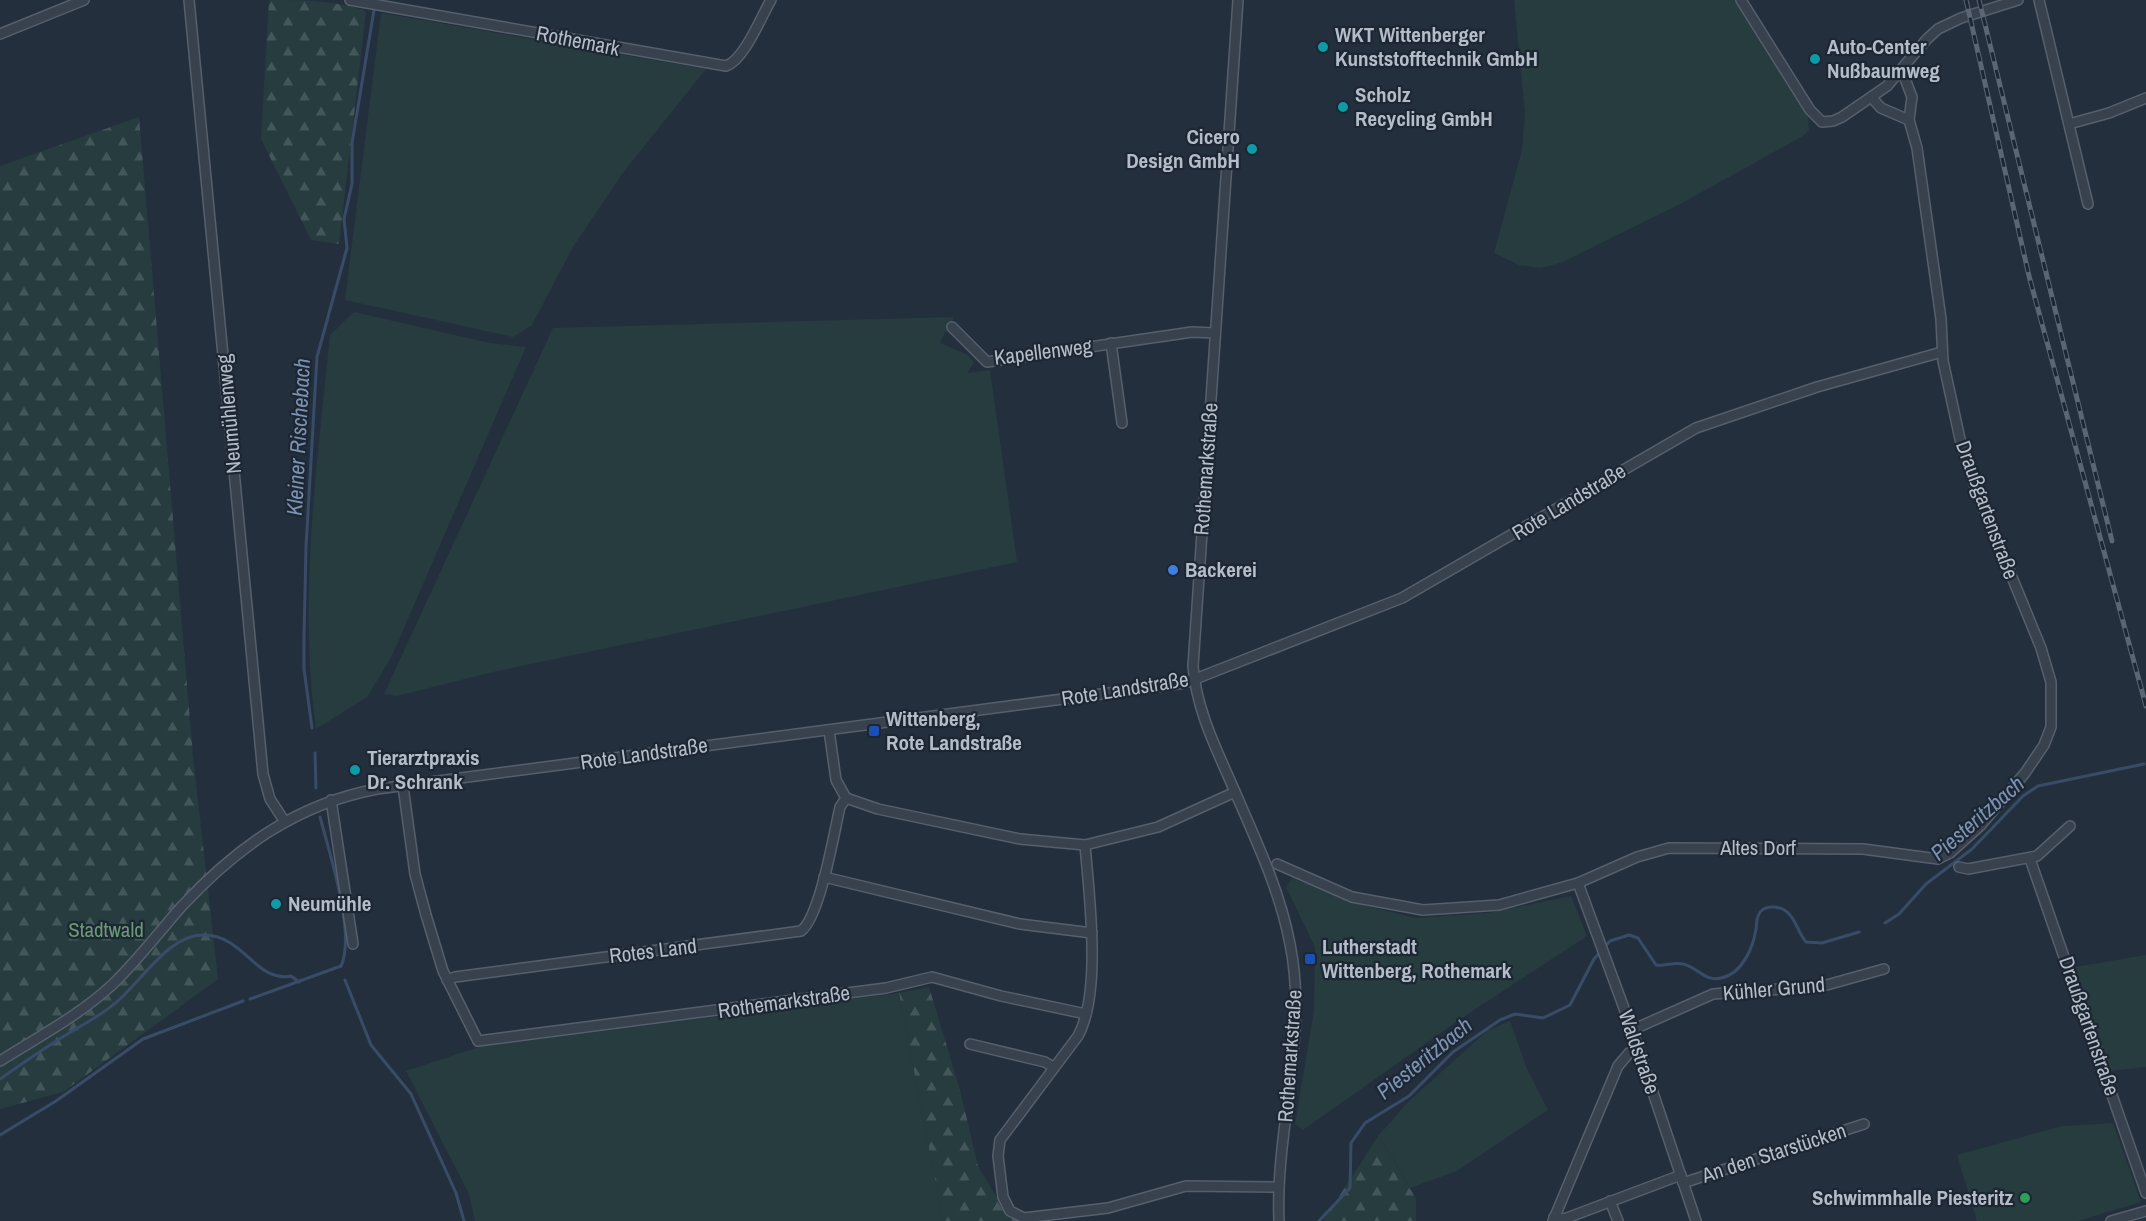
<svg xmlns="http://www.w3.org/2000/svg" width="2146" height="1221" font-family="'Archivo Narrow',sans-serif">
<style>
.green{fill:#263c3f}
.forest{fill:url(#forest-firs)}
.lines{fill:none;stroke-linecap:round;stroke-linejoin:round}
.stream{stroke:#394c67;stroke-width:3}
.minor-casing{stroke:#565f6c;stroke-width:12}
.minor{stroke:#38414e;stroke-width:9}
.rail-casing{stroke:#5a6575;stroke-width:5}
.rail{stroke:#1d2633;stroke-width:3;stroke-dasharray:9;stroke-linecap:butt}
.culture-dot{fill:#0f9aa8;stroke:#1d2633;stroke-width:2}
.shop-dot{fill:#3f7fe0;stroke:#1d2633;stroke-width:2}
.transit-dot{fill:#1a4fb4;stroke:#1d2633;stroke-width:2}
.leisure-dot{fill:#2e9e5b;stroke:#1d2633;stroke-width:2}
.labels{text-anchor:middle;stroke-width:4.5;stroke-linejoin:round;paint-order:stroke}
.poi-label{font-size:21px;font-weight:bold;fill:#b4bcc9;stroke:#1d2633;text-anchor:start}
.street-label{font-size:21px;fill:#b4bcc9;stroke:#1d2633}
.park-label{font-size:21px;fill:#6b9a76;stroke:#1d2633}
.water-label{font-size:22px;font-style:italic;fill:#7c92b1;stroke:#1d2633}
</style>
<defs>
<pattern id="forest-firs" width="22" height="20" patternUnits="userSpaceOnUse" patternTransform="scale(1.5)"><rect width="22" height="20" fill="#263c3f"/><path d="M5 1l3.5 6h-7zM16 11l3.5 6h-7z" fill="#435659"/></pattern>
</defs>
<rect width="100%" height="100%" fill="#242f3e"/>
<g class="green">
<path d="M1514,0h222l72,117 1,13 -6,6 -121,67 -119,59 -22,6 -22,-3 -25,-12 28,-103 3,-37z"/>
<path d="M381,13l325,56 -84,105 -49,73 -41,78 -19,12 -168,-37z"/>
<path d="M354,312l136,31 36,4 -135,311 -24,39 -51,32c-18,-131 1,-264 14,-394z"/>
<path d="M953,317l-2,13 -6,2 -5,11 28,12 6,7 -7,11 23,-3 27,192 -524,110 -96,24 -13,-2 169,-366z"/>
<path d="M1292,878l74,28 50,12 71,-5 84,-17 16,40 -131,86 -153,108 -8,-6 19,-114 1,-63 -29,-60z"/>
<path d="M2146,955v112l-37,4 -34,-104z"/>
<path d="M899,993l44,228h-468l-6,-27 -63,-123 73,-24z"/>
<path d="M1510,1021l17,48 21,41 -91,61 -47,17 -31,-53 28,-32 80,-72z"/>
<path d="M2113,1123l28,79 -63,19h-101l-20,-66 105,-29z"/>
</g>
<g class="forest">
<path d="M269,0c33,0 66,0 97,11l-27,233 -28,-4 -50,-101z"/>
<path d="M139,117l54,639 25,223 -155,113 -63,17v-943z"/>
<path d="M929,987l31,103 18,76 29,49 20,6h-84l-44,-228z"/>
<path d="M1379,1135l37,64v22h-93z"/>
</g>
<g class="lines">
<g class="stream">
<path d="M312,728l-8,-59v-32l2,-90 11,-190 30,-109 -3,-29 8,-35v-41l22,-133"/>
<path d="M315,753l1,35"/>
<path d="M320,817c9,34 36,117 21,149"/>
<path d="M1885,923l14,-9 27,-30 46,-35 51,-53 15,-10 106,-22"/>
<path d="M345,980l26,65 40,49 45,99 8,28"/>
<path d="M250,999l91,-33"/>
<path d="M0,1079c20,-14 40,-28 61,-41 22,-14 46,-25 64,-44 21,-20 47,-60 79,-59 40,0 52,48 87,41l8,6"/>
<path d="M0,1135l56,-34 87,-62 100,-38"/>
<path d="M1319,1221l31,-33 1,-45 14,-20 44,-27 44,-44 47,-32 15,-6 28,4 27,-13 24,-46 16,-18 19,-6 9,3 18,27c9,1 19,-3 27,-1 14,3 22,18 38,14 21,-4 32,-30 35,-49 1,-6 0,-13 5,-18 6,-6 19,-5 26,1 9,7 11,21 19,30l16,1 37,-11"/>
</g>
<defs>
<g id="minor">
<path d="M189,0l74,774 7,25 15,23"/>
<path d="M350,0l376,66c18,-6 35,-49 45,-66"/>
<path d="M1238,0l-45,666c3,40 20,76 36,112 23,54 50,108 61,166 19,93 -15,184 -11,277"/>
<path d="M1741,0l69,110 12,12 11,-1 9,-4 45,-31 40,-47 11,-10 23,-11 57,-18"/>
<path d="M2039,0l49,204"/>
<path d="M0,34l84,-34"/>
<path d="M1872,98l9,10 28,12"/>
<path d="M2069,124l40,-11 37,-15"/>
<path d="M952,327l35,35 205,-30 23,1"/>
<path d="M1111,343l11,80"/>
<path d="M403,786l12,88 11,41 17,56 35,70 408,-53 46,-11 69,19 85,18"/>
<path d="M846,798l32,11 142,30 65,6 73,-18 77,-35"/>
<path d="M331,800l22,144"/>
<path d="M1085,845c4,49 17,147 -7,191l-78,104 -2,16 5,41 7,14 14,7 84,-10 78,-22 93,1"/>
<path d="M2030,859l116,334"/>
<path d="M1277,864l75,33 71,13 76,-5 79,-22 59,-26 32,-9 194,1 75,10 12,-6 30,-27 45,-53 19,-28 7,-18v-45l-10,-34 -66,-161 -15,-48 -17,-78 -2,-42 -24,-171 -8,-28 3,-23 -10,-26"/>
<path d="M1959,867l9,2 69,-13 33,-30"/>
<path d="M824,877l196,47 72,9"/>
<path d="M1578,883l54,147 64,191"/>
<path d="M447,980l8,-3 346,-46c19,-14 33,-98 39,-124l6,-9 -10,-18 -7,-50"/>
<path d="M1632,1030l81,-36 110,-8 61,-17"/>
<path d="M970,1044l75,18 8,5"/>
<path d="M0,1061c38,-24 80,-46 113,-77 25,-24 46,-52 69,-78 55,-59 115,-102 195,-117l808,-106 217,-85 294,-170 121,-41 125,-35"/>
<path d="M1683,1183l181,-59"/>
<path d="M1610,1201l8,20"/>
<path d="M1554,1217l10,2 117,-44"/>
<path d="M1553,1221l65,-155 11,-13 9,-3"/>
<path d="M2111,1221l35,-10"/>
</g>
</defs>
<use href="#minor" class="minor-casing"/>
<use href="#minor" class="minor"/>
<defs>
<g id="rail">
<path d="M1966,0l63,276 117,430"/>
<path d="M1979,0l133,541"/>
</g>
</defs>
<use href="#rail" class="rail-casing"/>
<use href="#rail" class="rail"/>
</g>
<g class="culture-dot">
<circle cx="1323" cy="47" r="6"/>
<circle cx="1815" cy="59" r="6"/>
<circle cx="1343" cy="107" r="6"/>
<circle cx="1252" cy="149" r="6"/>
<circle cx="355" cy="770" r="6"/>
<circle cx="276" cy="904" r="6"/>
</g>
<circle class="shop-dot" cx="1173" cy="570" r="6"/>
<g class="transit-dot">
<rect x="868" y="725" width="12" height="12" rx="3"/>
<rect x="1304" y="953" width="12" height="12" rx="3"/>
</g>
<circle class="leisure-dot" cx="2025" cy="1198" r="6"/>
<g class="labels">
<g class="poi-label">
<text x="1335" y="42">WKT Wittenberger<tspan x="1335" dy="24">Kunststofftechnik GmbH</tspan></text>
<text x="1827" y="54">Auto-Center<tspan x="1827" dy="24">Nußbaumweg</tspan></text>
<text x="1355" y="102">Scholz<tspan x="1355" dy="24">Recycling GmbH</tspan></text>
<text x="1240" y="144" text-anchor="end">Cicero<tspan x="1240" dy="24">Design GmbH</tspan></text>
<text x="1185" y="577">Backerei</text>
<text x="886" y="726">Wittenberg,<tspan x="886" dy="24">Rote Landstraße</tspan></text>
<text x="367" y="765">Tierarztpraxis<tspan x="367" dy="24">Dr. Schrank</tspan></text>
<text x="288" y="911">Neumühle</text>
<text x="1322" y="954">Lutherstadt<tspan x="1322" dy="24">Wittenberg, Rothemark</tspan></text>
<text x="2013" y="1205" text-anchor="end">Schwimmhalle Piesteritz</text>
</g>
<g class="street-label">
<text transform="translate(578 41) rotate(11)" y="7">Rothemark</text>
<text transform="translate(1043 352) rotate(-7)" y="7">Kapellenweg</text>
<text transform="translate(229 414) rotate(-95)" y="7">Neumühlenweg</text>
<text transform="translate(1206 469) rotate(-86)" y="7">Rothemarkstraße</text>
<text transform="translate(1569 502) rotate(-31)" y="7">Rote Landstraße</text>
<text transform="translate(1987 510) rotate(70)" y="7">Draußgartenstraße</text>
<text transform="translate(1125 689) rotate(-9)" y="7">Rote Landstraße</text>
<text transform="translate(644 754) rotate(-8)" y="7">Rote Landstraße</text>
<text x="1758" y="855">Altes Dorf</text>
<text transform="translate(653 951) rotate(-7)" y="7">Rotes Land</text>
<text transform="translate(1774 989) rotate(-5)" y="7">Kühler Grund</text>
<text transform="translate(784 1002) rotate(-8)" y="7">Rothemarkstraße</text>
<text transform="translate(2089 1026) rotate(71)" y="7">Draußgartenstraße</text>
<text transform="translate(1639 1052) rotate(71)" y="7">Waldstraße</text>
<text transform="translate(1290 1056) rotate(-86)" y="7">Rothemarkstraße</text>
<text transform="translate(1774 1153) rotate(-18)" y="7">An den Starstücken</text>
</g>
<g class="park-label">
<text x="106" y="937">Stadtwald</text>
</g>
<g class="water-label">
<text transform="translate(298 437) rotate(-87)" y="8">Kleiner Rischebach</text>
<text transform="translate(1977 818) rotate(-41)" y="8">Piesteritzbach</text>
<text transform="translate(1424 1058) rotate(-39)" y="8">Piesteritzbach</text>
</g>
</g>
</svg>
